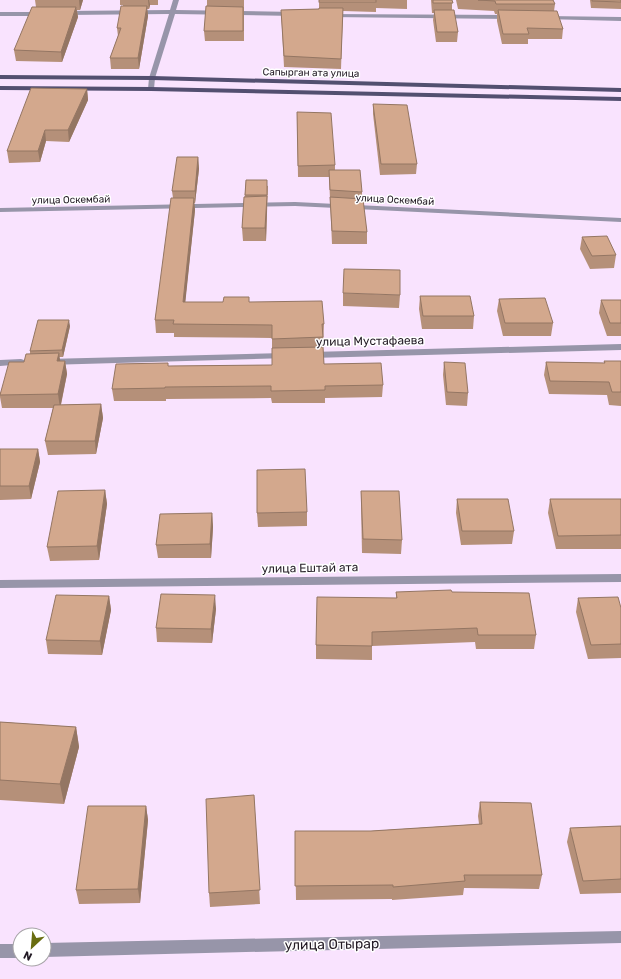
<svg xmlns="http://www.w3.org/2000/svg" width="621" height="979" font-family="Rubik,sans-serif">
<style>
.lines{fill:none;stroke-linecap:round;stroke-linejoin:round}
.street{fill:#9795a9;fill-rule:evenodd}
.primary{fill:#534f70;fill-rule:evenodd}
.wall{fill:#b59079}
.shaded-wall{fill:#947663}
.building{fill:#d3a88d;stroke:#947663}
.labels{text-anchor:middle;stroke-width:3;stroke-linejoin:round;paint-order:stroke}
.far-street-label{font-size:10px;fill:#231b25;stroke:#fff}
.street-label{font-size:12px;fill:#231b25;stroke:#fff}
.near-street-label{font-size:14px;fill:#231b25;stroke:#fff}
</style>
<rect width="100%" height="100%" fill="#f9e3fe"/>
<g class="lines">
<g class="street">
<path d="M173,0h6l-3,10 119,2 3,2 -3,2 -120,-2 -20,64 -1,11 -3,2 -3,-2 1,-11 20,-64 -104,1 -3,-2 3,-2 105,-1z"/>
<path d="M0,12h41l3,2 -3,2h-41z"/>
<path d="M327,14l182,1 3,2 -3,2 -180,-2 -3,-2z"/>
<path d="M547,16l74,1v4l-76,-2v-2z"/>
<path d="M295,202l326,16v4l-326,-16 -295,6v-4z"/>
<path d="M621,344v6l-310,8 -4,-3 4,-3z"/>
<path d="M285,353l4,3 -1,2 -241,7 -4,-3 4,-3z"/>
<path d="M21,359l3,1 1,2 -1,2 -24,2v-6z"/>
<path d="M621,574v8l-621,6v-8z"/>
<path d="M621,931v12l-577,14v-14z"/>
<rect x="0" y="944" width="20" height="14"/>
</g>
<g class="primary">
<path d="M0,75l152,1 469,12v4l-469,-12 -152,-1z"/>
<path d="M0,86l151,1 470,10v4l-470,-10 -151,-1z"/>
</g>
</g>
<g class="wall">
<path d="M35,0h48l-3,10h-3l1,7 -16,45 -46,-1 -2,-11 22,-43z"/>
<path d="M120,0h38v5h-8l-1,4h-2l1,7 -9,53h-28l-1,-11 8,-22 -1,-8 6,-22v-1h-3z"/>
<path d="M207,0h37v41h-39l-1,-10 3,-25z"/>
<path d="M319,0h88v9l-31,-1v4l-33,-1 -2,58 -57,-2 -3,-57 38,-1z"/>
<path d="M431,0h21v10l6,22 -1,10h-21l-3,-22 1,-7h-2z"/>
<path d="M456,0h97l2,4 -1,7 9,18 -1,10h-34v5h-26l-5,-23v-7h-2l-1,-3 -36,-2z"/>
<path d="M590,0h31v9l-30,-1z"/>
<path d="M87,89l1,11 -19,42 -23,-1 -6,21 -31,1 -2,-12z"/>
<path d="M373,104l44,60 -1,10 -36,1 -7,-61z"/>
<path d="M297,112l38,53v5l27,22v7l5,33v12h-35l-3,-67h-31z"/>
<path d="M198,157l1,12 -4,34h-1l1,7 -10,92h38l26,-5v5l75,22 -1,23 1,17 59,21 -1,12 -57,1v5h-53l-1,-5 -105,1v2h-52l-2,-12 56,-26v3l104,-1v-27l-98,-1v-4h-18l-1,-13 18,-122 -1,-7z"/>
<path d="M246,180l22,6 -2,55h-23l-1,-13z"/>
<path d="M582,237l34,18 -2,13 -24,1 -10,-20z"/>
<path d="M343,293l57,2 -1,13 -56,-2z"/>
<path d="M420,296l54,20 -1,13h-51l-3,-20z"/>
<path d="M499,299l54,24 -2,13h-48l-6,-25z"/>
<path d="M601,300h20v36h-14l-8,-23z"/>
<path d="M70,326l-7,31h-4l1,4h5l2,13 -6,31 40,-1 2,14 -7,36 -48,1 -3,-14 8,-33h-51l-2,-11v-4l30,-39v-3z"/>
<path d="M604,361h17v45l-12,-1 -2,-10 -58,-1 -5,-19 2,-13 58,1z"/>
<path d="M444,362l24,31 -1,13 -21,-1 -3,-30z"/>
<path d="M0,449h38l2,13 -9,37 -31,1z"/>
<path d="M105,490l2,14 -8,56 -49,1 -3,-14z"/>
<path d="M361,491l41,49 -1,14 -39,-1 -1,-49z"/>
<path d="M457,499l57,32 -2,13 -51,1 -5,-32z"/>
<path d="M550,499h71v50h-65l-8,-36z"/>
<path d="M307,512v14l-49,1 -1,-14z"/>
<path d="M212,513l1,14 -2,31h-53l-2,-13z"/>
<path d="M396,592h56l84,43 -2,14h-58l-1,-7 -103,4v14l-56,-1v-14l80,-47z"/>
<path d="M109,596l2,14 -9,45 -54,-1 -2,-14z"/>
<path d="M578,598l43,10v50l-33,1 -12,-47z"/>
<path d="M216,609l-4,34 -55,-1 -1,-14z"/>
<path d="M0,722l76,5 3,20 -15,57 -64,-4z"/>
<path d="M254,795l6,109 -50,3 -1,-14z"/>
<path d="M480,802l62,73 -3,14 -75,-1 -1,7 -71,5v-1l-96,1 -1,-69h76l108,-7 -1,-8z"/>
<path d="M146,806l2,14 -8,83 -61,1 -3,-14z"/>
<path d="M621,826v67l-41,1 -13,-52 3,-14z"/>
</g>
<g class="shaded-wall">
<path d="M79,0h4l-3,10z"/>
<path d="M148,0h1l1,5 -1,4z"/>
<path d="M147,6l1,10 -9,53 -1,-11z"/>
<path d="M76,7l2,10 -16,45 -1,-10z"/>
<path d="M87,89l1,11 -19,42 -1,-12z"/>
<path d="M45,130l1,11 -6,21 -2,-11z"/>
<path d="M198,157l1,12 -4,34v-12z"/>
<path d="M267,196v12l-1,33 -1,-13z"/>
<path d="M194,198l1,12 -11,105 -1,-13z"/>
<path d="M69,320l1,6 -7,31 -1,-7z"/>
<path d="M59,353l2,13 -4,-5z"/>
<path d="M65,361l2,13 -7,34 -2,-14z"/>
<path d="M101,404l2,14 -7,36 -1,-13z"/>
<path d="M38,449l2,13 -9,37 -2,-13z"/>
<path d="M105,490l2,14 -8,56 -2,-14z"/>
<path d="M212,513l1,14 -2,31 -1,-14z"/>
<path d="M215,595l1,14 -4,34 -1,-14z"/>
<path d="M109,596l2,14 -9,45 -2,-14z"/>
<path d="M76,727l3,20 -15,57 -4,-20z"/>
<path d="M146,806l2,14 -8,83 -2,-14z"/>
</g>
<g class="building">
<rect x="319" y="0" width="57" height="2"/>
<path d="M433,0h19l1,3h-20z"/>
<path d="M478,0h75l2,4h-59l-1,-3z"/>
<path d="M592,0h29v2l-29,-1z"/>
<path d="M121,6h26l-9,52h-28l11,-30h-4z"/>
<path d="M206,6l37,1v24h-39z"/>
<path d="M32,7h44l-15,45 -47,-2z"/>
<path d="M319,8h24l-2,51 -57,-3 -3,-46 38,-1z"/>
<path d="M434,10h20l4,22h-21z"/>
<path d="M498,10l59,1 6,18 -36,-1 2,6h-26z"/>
<path d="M31,88l56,1 -19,41h-23l-7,21h-31z"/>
<path d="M373,104l34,1 10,59h-36z"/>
<path d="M297,112l34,1 4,52 -37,1z"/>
<path d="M177,157h21l-3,34h-23z"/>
<path d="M329,170h31l2,22 -32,-2z"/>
<path d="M246,180h21v15h-22z"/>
<path d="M267,196l-2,32h-23l2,-31z"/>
<path d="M330,197l33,2 4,33 -35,-1z"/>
<path d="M171,198h23l-11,104h40l1,-5h25v5l73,-1 2,23h-2l1,13 -51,2v-14l-99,-1 1,-4h-19z"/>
<path d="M607,236l9,19 -24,1 -10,-19z"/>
<path d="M344,269l56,1v25l-57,-2z"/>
<path d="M420,296h50l4,20h-51z"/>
<path d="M545,298l8,25h-48l-6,-24z"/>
<path d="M601,300h20v23h-11z"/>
<path d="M38,320h31l-7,30 -32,1z"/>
<path d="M323,347l1,17 57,-1 2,22 -58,1v4l-54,1v-5l-106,1v1l-53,1 4,-25 52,-1v3l104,-1v-17z"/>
<path d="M59,353l-2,8h8l-7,33 -58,1 9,-33h15l2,-8z"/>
<path d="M604,361h17v31h-9l-3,-10 -59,-1 -4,-19 59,1z"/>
<path d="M444,362l21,1 3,30 -21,-1z"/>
<path d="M101,404l-6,37h-50l9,-36z"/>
<path d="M0,449h38l-9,37h-29z"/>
<path d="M305,469l2,43 -50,1v-43z"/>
<path d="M105,490l-8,56 -50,1 11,-56z"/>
<path d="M361,491h38l3,49 -39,-1z"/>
<path d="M457,499h51l6,32h-52z"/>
<path d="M550,499h71v36l-63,1z"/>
<path d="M212,513l-2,31 -54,1 4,-31z"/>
<path d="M451,590l1,2 77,1 7,42h-58l-1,-7 -105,4v14l-56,-1 1,-48 80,1 -1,-6z"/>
<path d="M161,594l54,1 -4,34 -55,-1z"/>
<path d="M56,595l53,1 -9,45 -54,-1z"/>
<path d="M618,597l3,11v36l-30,1 -13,-47z"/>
<path d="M0,722l76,5 -16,57 -60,-4z"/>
<path d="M254,795l6,95 -51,3 -3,-94z"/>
<path d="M480,802l51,1 11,72h-78l1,6 -72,6v-2l-98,1v-55h76l111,-7z"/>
<path d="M88,806h58l-8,83 -62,1z"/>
<path d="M621,826v53l-38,2 -13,-53z"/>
</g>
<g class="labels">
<g class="far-street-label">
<text transform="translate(311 72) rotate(1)" y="4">Сапырган ата улица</text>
<text transform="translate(71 199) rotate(-1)" y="4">улица Оскембай</text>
<text transform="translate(395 199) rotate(3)" y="4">улица Оскембай</text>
</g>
<g class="street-label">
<text transform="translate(370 341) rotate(-1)" y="4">улица Мустафаева</text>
<text transform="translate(310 568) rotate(-1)" y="4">улица Ештай ата</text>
</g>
<g class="near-street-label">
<text transform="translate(332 944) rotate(-1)" y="5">улица Отырар</text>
</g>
</g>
<g transform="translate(32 947) rotate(206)"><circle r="19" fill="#ffffff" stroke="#a7a4a8"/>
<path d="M0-3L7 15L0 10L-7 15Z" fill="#696d10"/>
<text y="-6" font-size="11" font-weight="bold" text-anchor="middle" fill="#231b25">N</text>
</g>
</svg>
